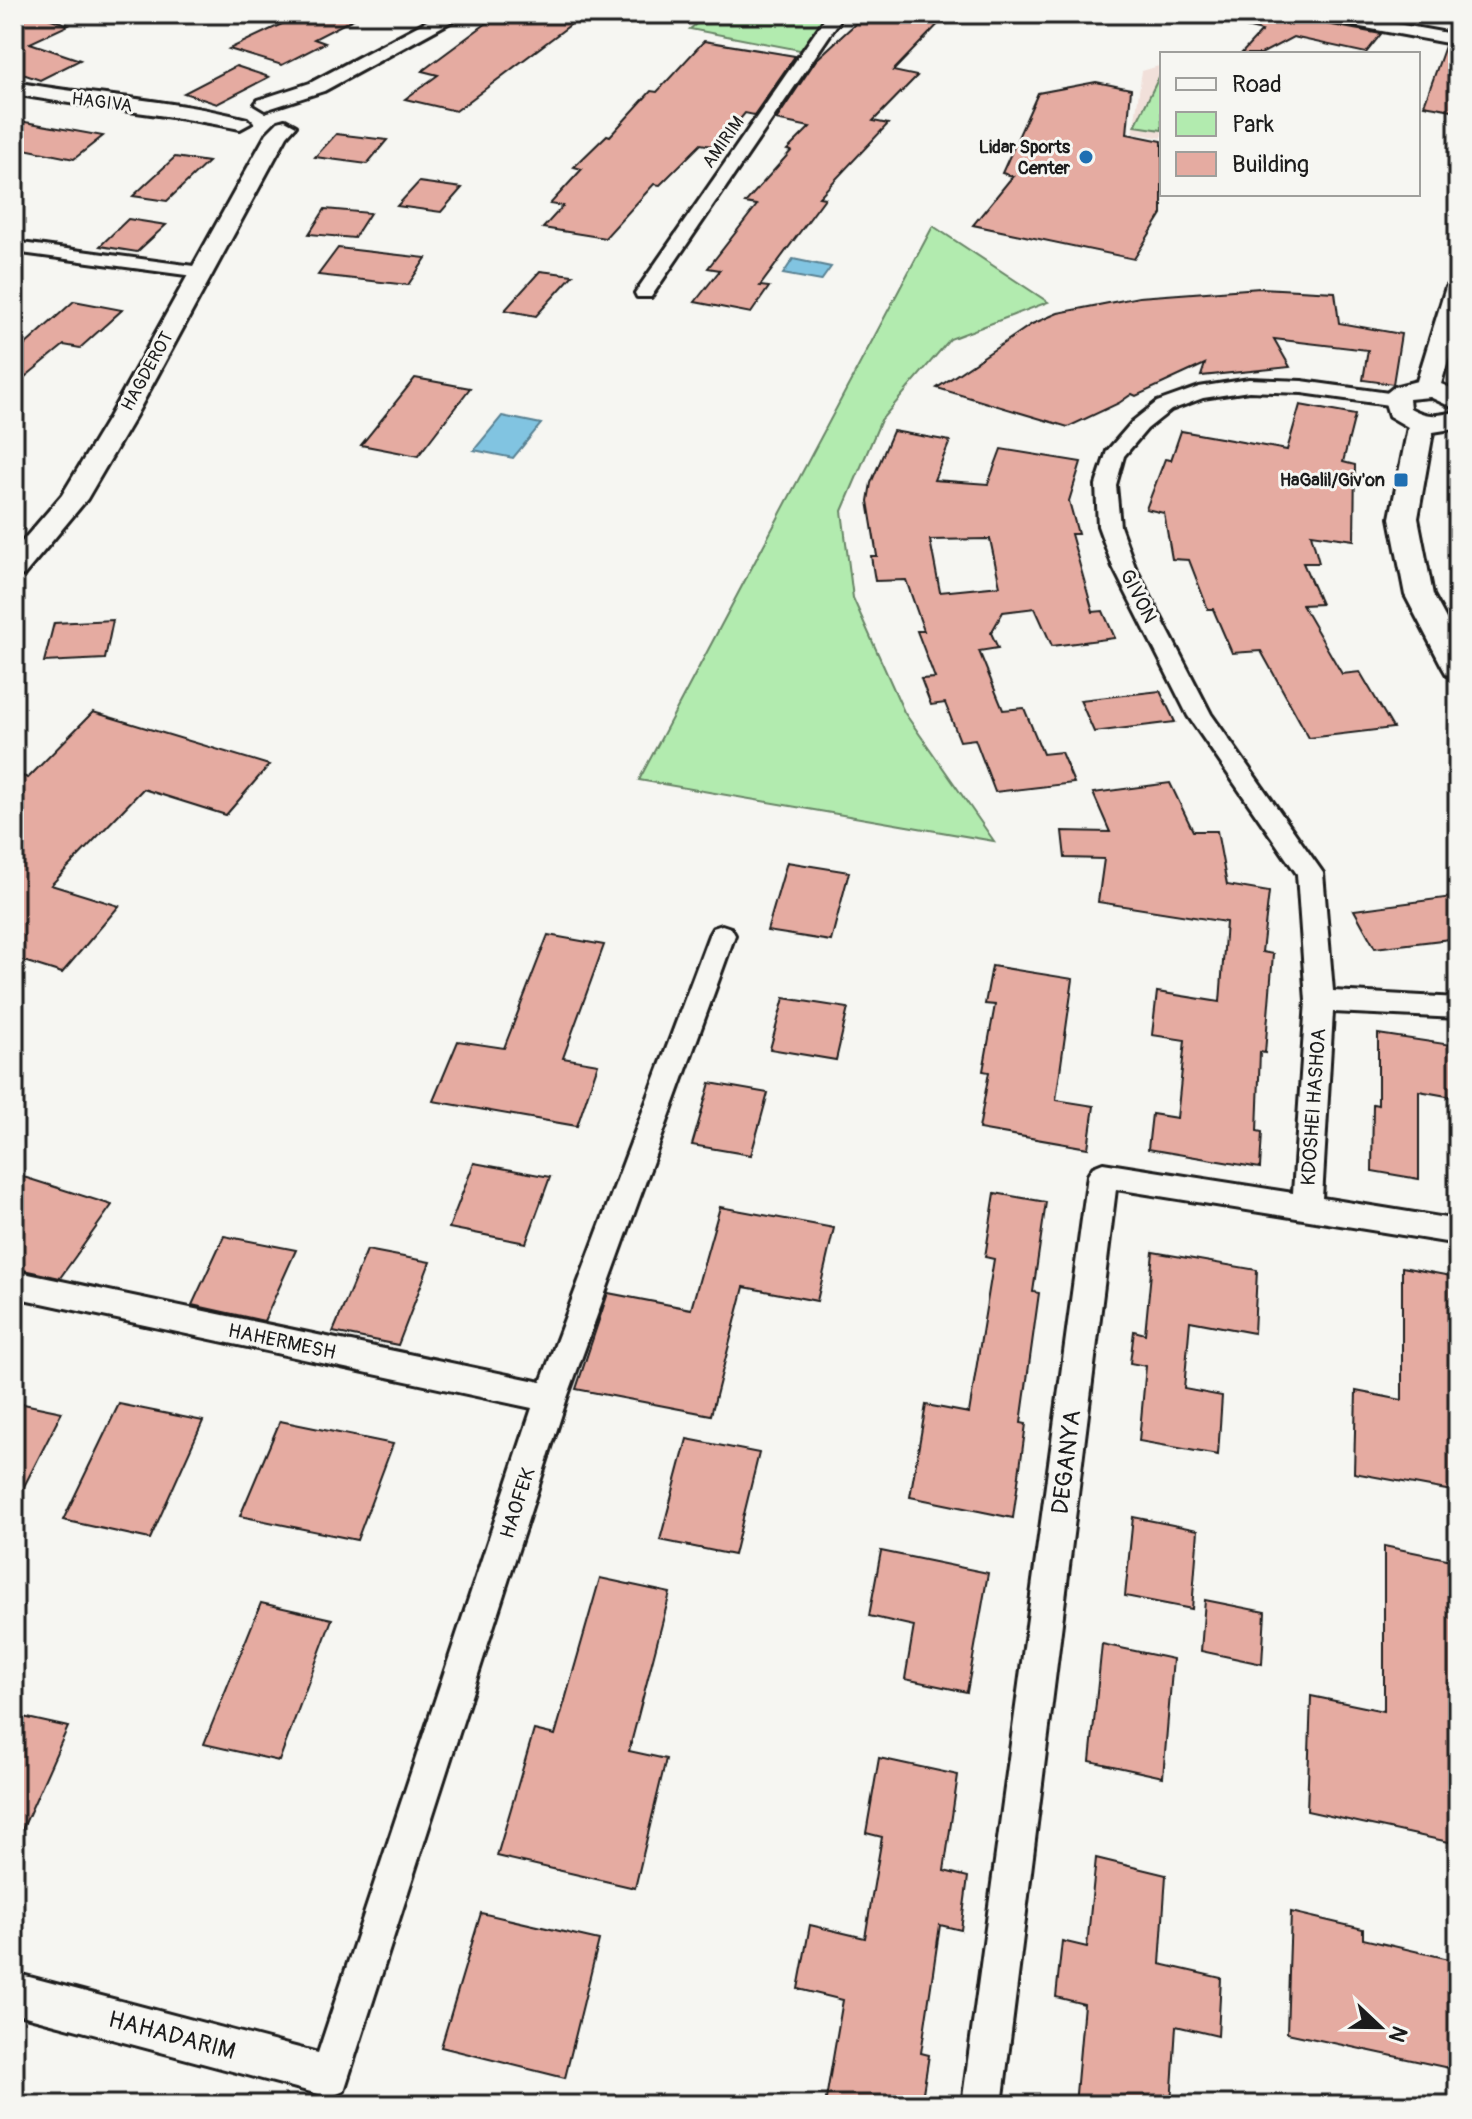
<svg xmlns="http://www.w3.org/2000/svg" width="1472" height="2119" font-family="Pangolin,sans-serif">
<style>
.built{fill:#f1e0da}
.green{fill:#b2ebaf;stroke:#678466;stroke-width:2}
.water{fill:#81c4e1;stroke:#598192;stroke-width:2}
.building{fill:#e5aba1;stroke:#1c1c1c;stroke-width:2;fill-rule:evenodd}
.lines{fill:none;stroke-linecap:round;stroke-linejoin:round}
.minor-casing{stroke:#1c1c1c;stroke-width:6}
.tertiary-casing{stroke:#1c1c1c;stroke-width:6}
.minor{fill:#f6f6f2;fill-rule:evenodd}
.tertiary{fill:#f6f6f2;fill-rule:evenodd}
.poi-dot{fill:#1f6fb2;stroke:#f6f6f2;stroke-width:3}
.labels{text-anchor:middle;stroke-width:6;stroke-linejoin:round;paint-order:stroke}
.far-street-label{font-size:18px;fill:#1c1c1c;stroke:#f6f6f2}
.far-poi-label{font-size:18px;font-weight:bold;fill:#1c1c1c;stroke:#f6f6f2;text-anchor:end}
.street-label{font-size:20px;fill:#1c1c1c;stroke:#f6f6f2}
.near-street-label{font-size:24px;fill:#1c1c1c;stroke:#f6f6f2}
</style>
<rect width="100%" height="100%" fill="#f6f6f2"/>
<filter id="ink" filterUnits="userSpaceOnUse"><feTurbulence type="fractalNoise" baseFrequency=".0125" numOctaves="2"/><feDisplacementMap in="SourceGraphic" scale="16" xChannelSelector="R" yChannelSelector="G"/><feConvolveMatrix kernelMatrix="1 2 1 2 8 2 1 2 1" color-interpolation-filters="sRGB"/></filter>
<g filter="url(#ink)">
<path class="built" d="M1162,65v73l-29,-5 9,-62z"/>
<g class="green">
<path d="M709,14h127l-26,38 -120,-23z"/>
<path d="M1160,75l2,55 -27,-4z"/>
<path d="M933,226l115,76 -98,37 -69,81 -39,91 11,87 51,114 90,129 -355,-61z"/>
</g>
<g class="water">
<path d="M793,259l38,8 -10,14 -38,-7z"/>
<path d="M502,416l39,8 -28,34 -39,-8z"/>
</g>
<g class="building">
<path d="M14,14h22l33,11 -39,18 50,17 -40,20 -26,-9z"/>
<path d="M303,14h60l-49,25 11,4 -43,22 -53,-16z"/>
<path d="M499,14h37l38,8 -118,89 -51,-12 33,-24 -16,-4z"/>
<path d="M866,14h82l-55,57 24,5 -44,45 15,3 -69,73 6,1 -65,88 9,1 -18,26 -56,-11 25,-32 -12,-2 49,-63 -12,-2 46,-52 -4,-1 23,-23 -34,-7 40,-60z"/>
<path d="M1238,14h68l10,8 65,12 -15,19 -73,-16 -32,17h-20l21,-23 -25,-6z"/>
<path d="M704,41l91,15 -41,59 -9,-2 -28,34 -16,-3 -41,41 -6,-1 -49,54 -62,-10 20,-22 -13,-2 32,-35 -8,-2 33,-32 3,1 41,-45 6,1z"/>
<path d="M1445,46l13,2v63l-34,-6z"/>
<path d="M236,66l33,11 -52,27 -33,-11z"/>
<path d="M1096,82l35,7 -4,45 35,7v73l-28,45 -161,-34 40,-49 -11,-3 36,-80z"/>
<path d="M14,120l89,16 -29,23 -60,-12z"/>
<path d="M336,134l51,6 -20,24 -52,-7z"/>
<path d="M175,157l33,5 -41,39 -34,-5z"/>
<path d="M419,182l43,6 -21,24 -44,-6z"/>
<path d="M325,209l45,4 -16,25 -45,-4z"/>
<path d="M128,219l38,6 -29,27 -37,-6z"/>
<path d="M338,248l43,5 45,5 -18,27 -90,-10z"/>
<path d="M540,271l33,4 -37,41 -31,-6z"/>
<path d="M1260,288l75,4 4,31 62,11 -8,50 -30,-4 5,-30 -94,-11 16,28 -89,9 4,-12 -69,32 -4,-2 -13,9 -51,24 -131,-39 95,-64 26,-11 81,-16z"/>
<path d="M74,301l48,9 -42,38 -16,-3 -50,41v-31z"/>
<path d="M415,378l55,10 -52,68 -57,-11z"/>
<path d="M1300,405l55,10 -12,47 12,3 -1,75 -43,-6 8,29h-16l18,41 -19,1 40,69 18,-2 33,56 -84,10 -48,-87 -29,2 -19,-44h-5l-19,-49 -17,-1 -8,-46 -18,-4 19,-50 6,1 10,-29 106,19z"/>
<path d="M893,431l57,10 -16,39 54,4 13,-35 80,13 -12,39 9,33h-7l22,78 10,-1 12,27 -63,8 -17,-38 -32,4 -12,21 7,15 -19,3 24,59 21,-2 19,46 18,-2 13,31 -79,9 -20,-53 -15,2 -15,-38 -14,2 -10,-26 14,-1 -18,-47h7l-18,-51 -31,1 -4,-25h6l-9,-55 3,-18zM990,539l10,47 -60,6 -10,-52z"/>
<path d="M113,620l-8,39 -61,3 10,-39z"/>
<path d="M1160,691l15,31 -81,10 -14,-32z"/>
<path d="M93,712l176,53 -43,50 -83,-26 -92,96 68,21 -57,67 -48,-15v-185l14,5z"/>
<path d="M1170,783l23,48h24l10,54 42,7 -7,60 11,2 -8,99 -5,-1 -3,79 5,1 -2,36 -112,-19 4,-35 25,4 8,-78 -33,-5 5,-43 63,10 6,-80 -128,-20 6,-43 -39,-1 -3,-27 48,1 -17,-39z"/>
<path d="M787,862l62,10 -18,69 -64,-10z"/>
<path d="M1452,897l6,10v31l-83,10 -21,-38z"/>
<path d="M548,935l56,10 -41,113 35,6 -21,62 -144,-25 25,-60 46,7z"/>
<path d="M992,966l81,13 -17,121 38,6 -6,42 -109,-19 10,-57 -6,-1 12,-66 -10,-1z"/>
<path d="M784,998l64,10 -12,52 -66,-11z"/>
<path d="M1378,1034l80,12v52l-39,-7v88l-47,-8 1,-67 5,1z"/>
<path d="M710,1083l58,10 -17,62 -59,-10z"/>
<path d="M474,1163l76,14 -24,66 -77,-15z"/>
<path d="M14,1174l98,31 -52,73 -46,-10z"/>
<path d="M995,1193l51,9 -13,90 6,1 -18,130 5,1 -13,94 -103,-21 16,-92 43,8 25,-154 -9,-2z"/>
<path d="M720,1207l114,21 -17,73 -73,-14 -33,128 -135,-26 32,-96 83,16z"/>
<path d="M224,1236l72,14 -32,71 -72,-16z"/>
<path d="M367,1250l63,12 -32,83 -65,-13z"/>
<path d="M1153,1252l104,18 -3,63 -64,-12 -6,68 38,7 -4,59 -79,-14 7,-75 -16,-3 4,-32 11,3z"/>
<path d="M1402,1267l49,9 1,215 -98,-18 2,-82 46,9z"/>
<path d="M14,1402l48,10 -48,94z"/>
<path d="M119,1404l84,17 -53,118 -87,-19z"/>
<path d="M280,1421l113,23 -36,96 -117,-24z"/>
<path d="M687,1439l72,14 -25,102 -74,-15z"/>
<path d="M1133,1517l65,13 -6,79 -67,-13z"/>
<path d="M1384,1546l68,14 6,284 -151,-33 4,-115 73,15z"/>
<path d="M881,1551l107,22 -21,119 -62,-13 9,-53 -45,-10z"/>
<path d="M600,1578l70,15 -41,158 37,8 -31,129 -138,-32 37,-126 21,5z"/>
<path d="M1205,1600l60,12 -3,52 -61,-13z"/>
<path d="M261,1603l71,16 -53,142 -75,-17z"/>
<path d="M1102,1644l71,15 -10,118 -73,-16z"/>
<path d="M14,1715l54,12 -54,121z"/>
<path d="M879,1758l79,17 -14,96 24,6 -7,53 -21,-5 -19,128 8,2 -8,50h-96l18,-105 -45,-11 12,-64 55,13 17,-101 -16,-4z"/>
<path d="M1096,1858l70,17 -6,89 61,14 -3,58 -42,-10 -5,79h-96l9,-101 -28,-7 6,-56 25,6z"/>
<path d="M1291,1912l72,17v10l95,22v109l-171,-37z"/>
<path d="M481,1913l118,27 -34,138 -124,-31z"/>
</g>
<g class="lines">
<defs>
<g id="minor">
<path d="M828,14h16l-193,283h-14l-2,-4z"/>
<path d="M1309,14h33l116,21v10l-141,-26z"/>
<path d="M14,242l187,25 9,5 -9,5 -187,-25z"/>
<path d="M1249,379l53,2 94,13 10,6 -10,6 -94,-13 -53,-2 -46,7 -32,12 -24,19 -23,27 -8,29 4,41 15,41 76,147 112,159 10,118 125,7v20l-125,-6 -11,186 136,22v24l-342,-55 -114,916h-40l126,-930 5,-8 10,-4 190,30 13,-192 -9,-127 -109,-158 -75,-149 -15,-41 -2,-41 11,-34 26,-30 24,-19 42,-15z"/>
<path d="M722,925l9,3 4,7 -168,463 -223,693 -14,6 -316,-84v-40l304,80 214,-645 -518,-111v-26l527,111 168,-447 4,-7z"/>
</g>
<g id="tertiary">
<path d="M440,14h25l-141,77 -59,19 -10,-6 3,-4 52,-17z"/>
<path d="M14,82c78,14 157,17 233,37l4,4 -11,6c-75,-16 -151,-21 -226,-35z"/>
<path d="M285,120l11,6 -9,10 -152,281 -48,82 -63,76 -10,2v-26l48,-56 47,-78 158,-284 11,-11z"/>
<path d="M1458,280v47l-17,57 17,7v19l-28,-13 -21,2 1,9c18,10 29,8 48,3v17l-25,4 -15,86 15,77 25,46v36l-11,-2 -4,-7 -38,-73 -15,-77 18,-91 -19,-11 -6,-20 11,-9 23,-6 29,-94 4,-5z"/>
</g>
</defs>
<use href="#minor" class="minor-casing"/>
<use href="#tertiary" class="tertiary-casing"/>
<use href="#minor" class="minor"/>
<use href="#tertiary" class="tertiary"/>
</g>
</g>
<g class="poi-dot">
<circle cx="1086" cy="157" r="8"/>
<rect x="1393" y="472" width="16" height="16" rx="4"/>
</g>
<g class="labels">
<g class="far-street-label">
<text transform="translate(102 102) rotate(7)" y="6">HAGIVA</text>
<text transform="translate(723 142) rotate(-55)" y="6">AMIRIM</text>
<text transform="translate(147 371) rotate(-61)" y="6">HAGDEROT</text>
</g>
<g class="far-poi-label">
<text x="1070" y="153">Lidar Sports<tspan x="1070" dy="21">Center</tspan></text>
<text x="1385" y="486">HaGalil/Giv'on</text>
</g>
<g class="street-label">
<text transform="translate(1139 596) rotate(63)" y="7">GIVON</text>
<text transform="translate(1313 1107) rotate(-86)" y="7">KDOSHEI HASHOA</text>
<text transform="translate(282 1341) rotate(12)" y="7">HAHERMESH</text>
<text transform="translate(517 1503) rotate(-72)" y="7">HAOFEK</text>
</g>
<g class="near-street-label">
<text transform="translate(1066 1462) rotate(-83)" y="8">DEGANYA</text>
<text transform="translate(172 2035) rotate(15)" y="8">HAHADARIM</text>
</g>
</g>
<rect width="1472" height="2119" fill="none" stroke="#f6f6f2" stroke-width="48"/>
<rect x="24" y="24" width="1424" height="2071" fill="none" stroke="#1c1c1c" stroke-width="3" filter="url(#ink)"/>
<rect x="1160" y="52" width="260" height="144" fill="#f6f6f2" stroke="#9f9f9c" stroke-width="2"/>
<rect x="1176" y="78" width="40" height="12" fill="#f6f6f2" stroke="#9f9f9c" stroke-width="2"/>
<text x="1232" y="92" font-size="24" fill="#1c1c1c">Road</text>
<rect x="1176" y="112" width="40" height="24" fill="#b2ebaf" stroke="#9f9f9c" stroke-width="2"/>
<text x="1232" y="132" font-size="24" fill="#1c1c1c">Park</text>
<rect x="1176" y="152" width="40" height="24" fill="#e5aba1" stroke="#9f9f9c" stroke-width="2"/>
<text x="1232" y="172" font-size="24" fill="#1c1c1c">Building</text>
<g transform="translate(1380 2027) rotate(112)" stroke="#f6f6f2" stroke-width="6" paint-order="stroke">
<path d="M0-6L14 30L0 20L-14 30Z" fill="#1c1c1c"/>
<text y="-12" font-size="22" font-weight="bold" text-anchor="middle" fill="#1c1c1c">N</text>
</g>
</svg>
